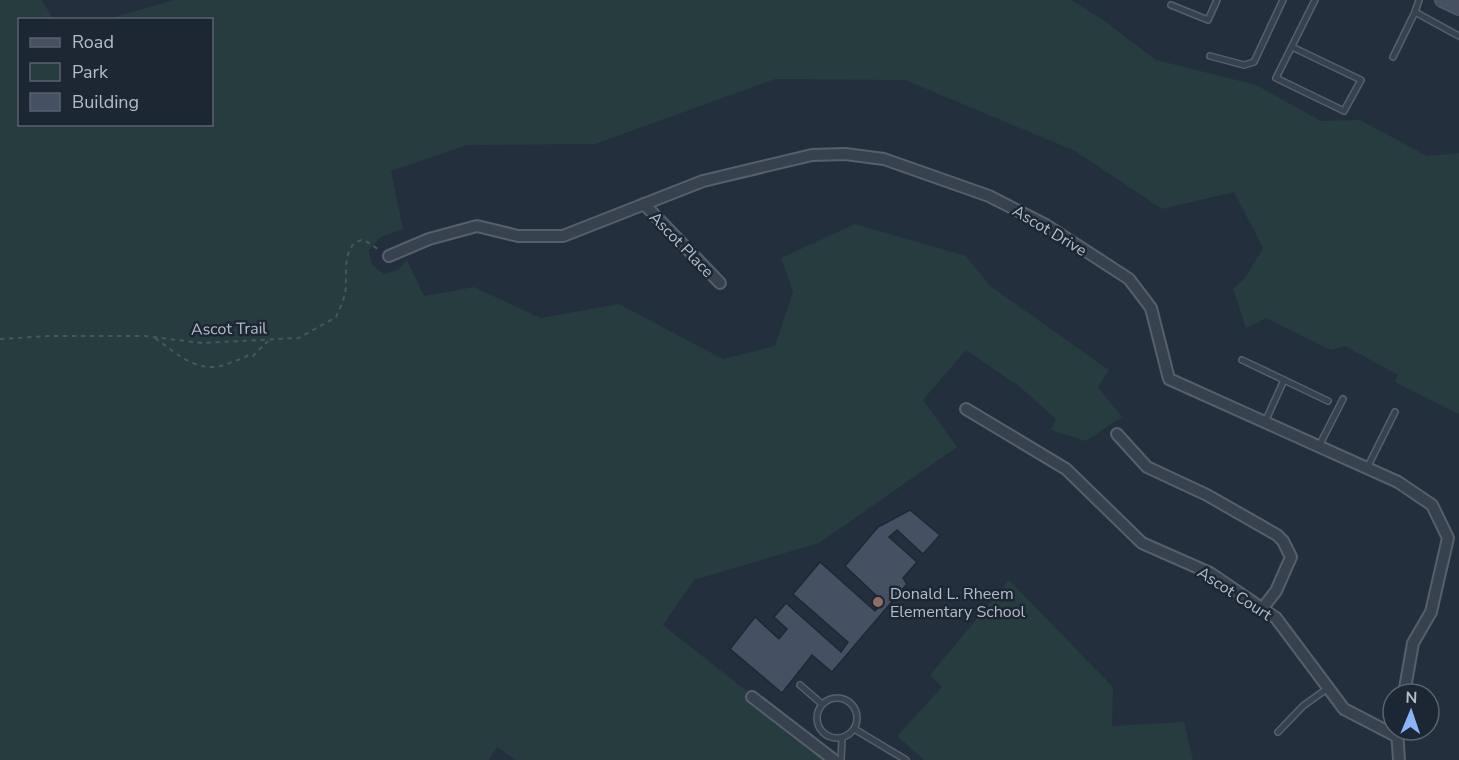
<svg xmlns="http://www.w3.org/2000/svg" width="1459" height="760" font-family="'Nunito Sans',sans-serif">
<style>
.green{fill:#263c3f}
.building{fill:#455162;stroke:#1f2835;stroke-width:1.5}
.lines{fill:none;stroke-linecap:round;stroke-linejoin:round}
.lane-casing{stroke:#565f6c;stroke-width:8}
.street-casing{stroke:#565f6c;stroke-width:14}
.secondary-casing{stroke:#565f6c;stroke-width:16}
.path{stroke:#44595c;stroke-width:2;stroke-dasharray:4.5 4.5;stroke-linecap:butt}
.lane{stroke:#38414e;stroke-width:5}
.street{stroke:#38414e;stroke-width:10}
.secondary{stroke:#465061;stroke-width:14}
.education-dot{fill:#8d6e63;stroke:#1d2633;stroke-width:2}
.labels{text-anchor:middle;stroke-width:5;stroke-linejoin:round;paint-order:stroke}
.street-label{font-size:16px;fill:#b4bcc9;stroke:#1d2633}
.poi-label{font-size:16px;fill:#b4bcc9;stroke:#1d2633;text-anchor:start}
</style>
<rect width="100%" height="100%" fill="#242f3e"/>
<g class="green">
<path d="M0,0h42l11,19 -33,1v104h192v-104l-104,-1 66,-19h897l31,19 54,41 100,25 65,36 39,-1 67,36 32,-3v261l-64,-32 3,-7 -53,-29 -14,4 -65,-32 -20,10 -13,-39 13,-12 17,-29 -29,-56 -72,17 -87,-58 -170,-71 -130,-1 -180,65 -128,1 -76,26 12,58 -22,8 -12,13 3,15 12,9 14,-4 9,-10 17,36 50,-9 67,31 78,-14 104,55 52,-13 18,-54 -12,-34 74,-34 111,32 24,30 119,84 -11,17 24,30 -36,24 -35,-11 5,-11 -36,-32 -54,-37 -43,50 34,47 -138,96 -125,37 -31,45 171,135h-318l-19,-13 -8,13h-489z"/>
<path d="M1009,580l104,107 -1,39 72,-4 9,38h-269l-27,-24 45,-49 -12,-12z"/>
</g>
<path class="building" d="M910,510l30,25 -17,19 -26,-24 -8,7 28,25 -14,16 4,6 -75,88 -20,-17 -30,38 -52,-44 25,-32 24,22 8,-10 -13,-12 12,-14 55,49 7,-10 -55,-48 27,-32 55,49 8,-9 -38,-36 33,-39z"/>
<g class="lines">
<defs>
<g id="lane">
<path d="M1419,0l-4,12 44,24"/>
<path d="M1171,5l37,15 9,-20"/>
<path d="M1292,47l69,33 -17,31 -68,-33 39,-78"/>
<path d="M1210,56l34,9 10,-3 29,-62"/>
<path d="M1393,57l22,-45"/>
<path d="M1242,360l42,20 -19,42"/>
<path d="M1284,380l44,21"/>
<path d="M1319,446l24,-47"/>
<path d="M1367,468l28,-56"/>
<path d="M800,685l22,19"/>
<circle cx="837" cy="718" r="20"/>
<path d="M856,730l50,30"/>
<path d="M1278,732l25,-26 25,-18"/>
<path d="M841,760l1,-21"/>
</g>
<g id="street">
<path d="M644,204l76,79"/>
<path d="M389,256l40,-17 48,-13 41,10h45l140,-55 109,-26 33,-1 39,5 105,37 57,29 83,54 22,29 18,71 229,103 34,23 16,33 -17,74 -18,31 -9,51"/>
<path d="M966,409l100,60 76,74 68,30 66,45 68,91 52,27"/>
<path d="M1117,434l30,33 60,28 70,40 6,6 8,16 -15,34 -14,18"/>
<path d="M752,697l82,63"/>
<path d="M1397,730l2,30"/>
</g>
<path id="secondary" d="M1442,0l17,8"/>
</defs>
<use href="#lane" class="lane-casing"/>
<use href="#street" class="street-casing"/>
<use href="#secondary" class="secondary-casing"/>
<g class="path">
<path d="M155,338c24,17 45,39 77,24 6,-3 11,-2 16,-7l5,1 15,-15"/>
<path d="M0,339l49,-3h96l57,7 97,-5 37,-21c3,-7 7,-15 9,-23 3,-16 -5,-52 19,-54l17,11"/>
</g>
<use href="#lane" class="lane"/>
<use href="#street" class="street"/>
<use href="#secondary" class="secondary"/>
</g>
<circle class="education-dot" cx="878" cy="602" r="6"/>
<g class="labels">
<g class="street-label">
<text transform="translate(1050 230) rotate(31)" y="6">Ascot Drive</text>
<text transform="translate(682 244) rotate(46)" y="6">Ascot Place</text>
<text transform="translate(229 328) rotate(-1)" y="6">Ascot Trail</text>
<text transform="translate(1235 593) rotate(33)" y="6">Ascot Court</text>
</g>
<g class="poi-label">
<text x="890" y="599">Donald L. Rheem<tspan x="890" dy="18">Elementary School</tspan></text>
</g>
</g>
<rect x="18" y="18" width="195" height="108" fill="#1d2633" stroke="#59626f" stroke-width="1.5"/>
<rect x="30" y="38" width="30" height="9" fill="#465061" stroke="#59626f" stroke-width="1.5"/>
<text x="72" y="48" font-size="18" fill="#b4bcc9">Road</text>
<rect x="30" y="63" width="30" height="18" fill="#263c3f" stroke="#59626f" stroke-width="1.5"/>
<text x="72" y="78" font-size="18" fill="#b4bcc9">Park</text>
<rect x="30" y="93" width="30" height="18" fill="#455162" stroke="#59626f" stroke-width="1.5"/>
<text x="72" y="108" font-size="18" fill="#b4bcc9">Building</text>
<g transform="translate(1411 712) rotate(2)"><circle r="28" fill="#1d2633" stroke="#59626f" stroke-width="1.5"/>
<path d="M0-4.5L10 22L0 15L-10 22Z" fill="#8ab4f8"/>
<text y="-9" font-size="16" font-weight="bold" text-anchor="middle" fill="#b4bcc9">N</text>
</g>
</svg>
